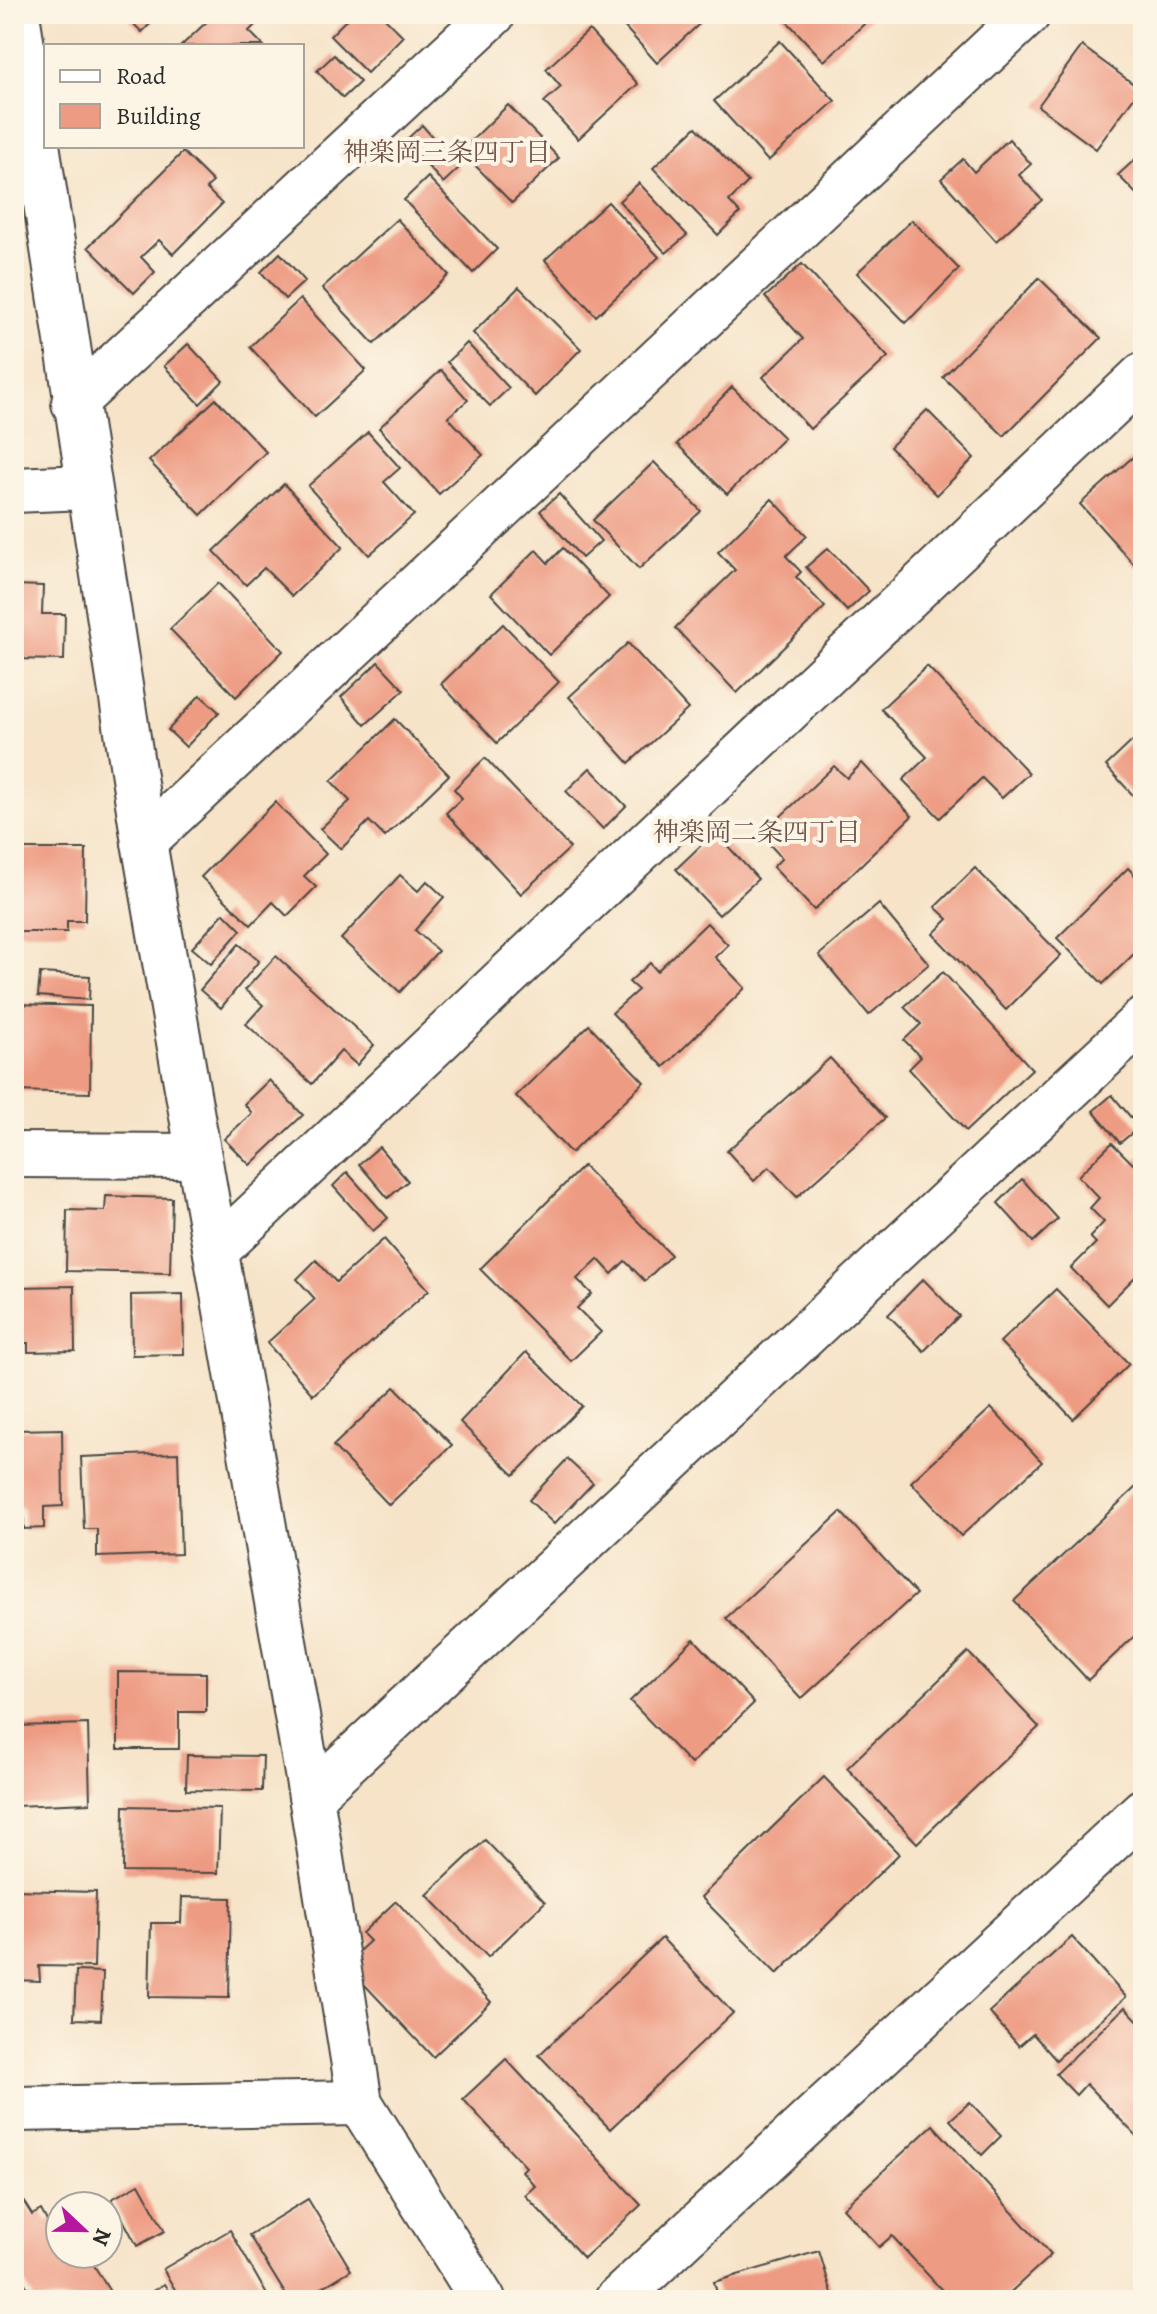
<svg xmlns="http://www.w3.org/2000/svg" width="1157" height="2314" font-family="Alegreya,'Noto Serif JP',serif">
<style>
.building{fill:#ee9b83}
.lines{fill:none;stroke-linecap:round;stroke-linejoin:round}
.minor-casing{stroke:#494743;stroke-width:48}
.minor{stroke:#fff;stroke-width:44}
.labels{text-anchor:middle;stroke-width:8;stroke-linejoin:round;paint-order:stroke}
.neighbourhood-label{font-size:26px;fill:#6f524a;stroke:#fcf5e5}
</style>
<rect width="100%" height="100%" fill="#fcf5e5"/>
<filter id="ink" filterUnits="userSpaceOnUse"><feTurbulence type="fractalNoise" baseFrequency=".0125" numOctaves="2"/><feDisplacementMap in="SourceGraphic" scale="16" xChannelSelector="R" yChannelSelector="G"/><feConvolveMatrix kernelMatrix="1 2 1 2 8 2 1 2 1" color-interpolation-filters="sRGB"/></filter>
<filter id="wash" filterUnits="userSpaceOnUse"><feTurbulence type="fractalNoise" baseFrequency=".006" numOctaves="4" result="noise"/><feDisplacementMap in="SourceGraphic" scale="32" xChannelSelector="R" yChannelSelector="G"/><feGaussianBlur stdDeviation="1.8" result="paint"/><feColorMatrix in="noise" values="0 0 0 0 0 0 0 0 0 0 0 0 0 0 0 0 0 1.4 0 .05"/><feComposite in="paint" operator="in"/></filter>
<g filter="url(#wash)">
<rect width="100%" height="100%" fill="#f6e3c8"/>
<g id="blocks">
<g class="building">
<path d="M123,14h37l-18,18z"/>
<path d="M215,14h39l6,6 -11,11 15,15h-83z"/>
<path d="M352,14h29l22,22 -36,37 -37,-37z"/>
<path d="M613,14h97l-53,49z"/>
<path d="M780,14h95l-51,47z"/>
<path d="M589,30l49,54 -60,55 -34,-37 17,-15 -15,-18z"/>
<path d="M780,41l55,60 -67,60 -54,-60z"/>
<path d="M1082,46l58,43 -44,60 -58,-43z"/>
<path d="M334,55l26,27 -17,16 -26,-27z"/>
<path d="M508,105l51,53 -47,45 -51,-52z"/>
<path d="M422,125l37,43 -16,15 -38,-42z"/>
<path d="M696,127l52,55 -19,19 11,12 -22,22 -65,-67z"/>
<path d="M1009,139l22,25 -12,11 23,25 -46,41 -55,-62 22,-20 11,13z"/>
<path d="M183,152l30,30 -7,6 16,16 -49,50 -14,-14 -18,17 14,15 -21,21 -46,-46z"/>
<path d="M1143,152v49l-25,-26z"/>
<path d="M428,177l69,72 -24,24 -69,-73z"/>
<path d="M639,183l48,52 -21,18 -47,-52z"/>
<path d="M608,202l51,55 -63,59 -51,-56z"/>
<path d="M397,219l52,56 -75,69 -52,-56z"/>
<path d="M912,220l47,49 -53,54 -49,-50z"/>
<path d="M280,253l25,28 -20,18 -24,-27z"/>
<path d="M802,264l86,93 -78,72 -47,-52 40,-38 -38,-42z"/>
<path d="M1039,278l62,60 -97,98 -61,-59z"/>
<path d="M519,287l62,62 -46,47 -62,-63z"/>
<path d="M300,299l66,71 -51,47 -65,-70z"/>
<path d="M14,319h7l-1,26h-6z"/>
<path d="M467,343l42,45 -19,18 -43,-44z"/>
<path d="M188,344l35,37 -23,23 -36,-38z"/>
<path d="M441,370l27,30 -20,17 35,38 -44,39 -60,-66z"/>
<path d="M732,387l52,51 -57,56 -50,-50z"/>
<path d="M216,399l50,53 -65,63 -52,-54z"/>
<path d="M927,410l47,48 -37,37 -47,-48z"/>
<path d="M368,432l32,36 -16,14 30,33 -45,40 -61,-69z"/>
<path d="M1143,448v116l-5,5 -58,-65z"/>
<path d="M654,462l47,49 -62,58 -46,-49z"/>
<path d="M284,484l59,63 -51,49 -28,-28 -18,17 -32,-34z"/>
<path d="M559,494l42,47 -19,17 -42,-47z"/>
<path d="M772,499l35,37 -21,20 15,16 -5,5 29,30 -88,86 -62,-65 60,-58 -17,-18z"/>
<path d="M563,548l46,49 -60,58 -58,-61 45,-44 12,13z"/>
<path d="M828,548l41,43 -22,20 -41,-44z"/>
<path d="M218,583l65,68 -47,46 -66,-68z"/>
<path d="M14,585l29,1 -1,28h23l-1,46 -50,-1z"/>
<path d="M503,624l56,58 -62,61 -56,-59z"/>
<path d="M628,643l60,66 -59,54 -60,-66z"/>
<path d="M378,662l26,28 -39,35 -24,-28z"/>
<path d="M927,666l102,107 -27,25 -20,-20 -42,40 -37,-38 24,-23 -46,-48z"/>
<path d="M200,695l19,17 -33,35 -18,-17z"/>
<path d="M395,719l54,56 -64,62 -16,-16 -28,28 -21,-20 30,-28 -19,-20z"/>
<path d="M1143,731v75l-37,-40z"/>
<path d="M485,758l85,90 -49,46 -75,-81 16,-15 -8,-9z"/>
<path d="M862,763l50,53 -98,94 -41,-43 9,-9 -21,-23 73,-69 13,12z"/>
<path d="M590,768l36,38 -23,23 -37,-38z"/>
<path d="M275,802l51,52 -22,22 12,11 -29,29 -14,-14 -22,23 -50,-48z"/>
<path d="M715,832l43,47 -39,36 -43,-46z"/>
<path d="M14,849h72l-1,72h-18v11h-53z"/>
<path d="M975,868l86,87 -55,55 -73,-76 15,-15 -13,-12z"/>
<path d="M1128,868l15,16v61l-40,39 -46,-46z"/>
<path d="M400,875l18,16 9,-10 17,16 -29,33 23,21 -38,41 -59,-53z"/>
<path d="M879,904l50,60 -60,51 -50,-60z"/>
<path d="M224,913l17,17 -30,34 -19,-16z"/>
<path d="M707,923l21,22 -13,12 30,31 -81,79 -52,-54 26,-23 -9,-8 21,-19 7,8z"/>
<path d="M239,944l20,17 -38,47 -21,-18z"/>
<path d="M276,956l98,89 -17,20 -16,-14 -29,33 -66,-60 17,-19 -18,-15z"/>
<path d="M943,972l89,97 -66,62 -57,-62 12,-12 -17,-17 17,-16 -17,-17z"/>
<path d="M40,973l50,3 -1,24 -51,-4z"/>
<path d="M14,1004l77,2 -1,87 -76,-2z"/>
<path d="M589,1025l55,57 -73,71 -55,-57z"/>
<path d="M830,1058l55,60 -88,79 -28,-30 -15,14 -27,-30z"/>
<path d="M269,1080l34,35 -53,50 -26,-26 28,-26 -8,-9z"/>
<path d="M1112,1095l27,32 -19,16 -27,-32z"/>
<path d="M1112,1143l21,21 10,-11v116l-36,36 -36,-37 25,-25 -6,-6 14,-15 -14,-14 9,-10 -21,-22z"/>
<path d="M379,1147l29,34 -20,17 -29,-34z"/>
<path d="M583,1166l88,89 -26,26 -20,-20 -13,13 -14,-15 -21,20 15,15 -15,14 24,24 -30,29 -91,-92z"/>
<path d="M347,1172l41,46 -15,13 -40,-45z"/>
<path d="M1022,1179l36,40 -25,23 -35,-39z"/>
<path d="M106,1196l66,2 -2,75 -104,-2 1,-61 38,1z"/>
<path d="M384,1239l45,51 -116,105 -46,-52 48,-44 -18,-20 19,-19 20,22z"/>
<path d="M923,1279l36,37 -35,35 -36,-36z"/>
<path d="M74,1286l1,65 -47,1v-9h-14v-56z"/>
<path d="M1056,1289l73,75 -56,55 -73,-77z"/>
<path d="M183,1294l1,60 -52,1 -1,-60z"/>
<path d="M526,1352l56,54 -68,69 -54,-53z"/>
<path d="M395,1387l57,58 -63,60 -56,-59z"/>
<path d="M991,1408l51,54 -81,74 -50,-54z"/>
<path d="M62,1429l1,77 -19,1v21l-20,1 -1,-22h-9v-77z"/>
<path d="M178,1453l3,101 -84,3v-28h-13l-3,-72z"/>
<path d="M567,1459l26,24 -39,41 -25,-24z"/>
<path d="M1136,1487l7,8v133l-55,52 -74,-79z"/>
<path d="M841,1512l75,82 -115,105 -75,-81z"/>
<path d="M694,1639l60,64 -63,61 -61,-63z"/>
<path d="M968,1652l71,75 -122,116 -70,-75z"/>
<path d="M118,1672l88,1v39h-27v37h-61z"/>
<path d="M88,1724l2,79 -76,3v-80z"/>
<path d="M187,1755l76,1 -1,35 -76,-1z"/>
<path d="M824,1777l75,77 -122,120 -76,-77z"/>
<path d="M124,1806l96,2 -2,65 -95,-1z"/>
<path d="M485,1840l60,62 -57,55 -61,-62z"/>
<path d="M14,1890l82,2 -2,75 -55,-1 1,15 -26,-1z"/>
<path d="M182,1897l49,1 -2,100 -80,-1 2,-74h30z"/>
<path d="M396,1901l95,101 -58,55 -88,-93 25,-23 -8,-8z"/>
<path d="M1072,1937l54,60 -70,63 -23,-26 -14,12 -30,-34z"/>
<path d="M662,1938l71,75 -123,116 -71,-74z"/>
<path d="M76,1971l27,1 -2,48 -27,-1z"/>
<path d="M1125,2007l18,19v117l-57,-59 -10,11 -20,-21z"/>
<path d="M506,2059l135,146 -57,53 -59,-63 10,-9 -13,-15 4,-4 -63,-68z"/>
<path d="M970,2102l31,34 -19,19 -32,-35z"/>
<path d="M933,2125l118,130 -49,45h-51l-59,-64 -13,11 -36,-39z"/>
<path d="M139,2184l26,47 -28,15 -25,-47z"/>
<path d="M14,2186l18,29 9,-5 6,11 13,-8v41h27l28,46h-80l-21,-34z"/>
<path d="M308,2199l43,71 -49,30h-13l-40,-65z"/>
<path d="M230,2230l40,70h-89l-18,-31z"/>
<path d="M819,2251l15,49h-115l-5,-18z"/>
<path d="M164,2284l10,16h-36z"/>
</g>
</g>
</g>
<g filter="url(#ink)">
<use href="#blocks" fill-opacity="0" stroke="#494743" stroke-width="2"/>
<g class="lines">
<defs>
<g id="minor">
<path d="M17,14l127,828 167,954 49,307 123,197"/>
<path d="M74,403l419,-389"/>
<path d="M14,490l72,-3"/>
<path d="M144,842l884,-828"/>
<path d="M14,1155l182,1"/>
<path d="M216,1251l927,-876"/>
<path d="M311,1796l832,-776"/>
<path d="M14,2109l346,-6"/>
<path d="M617,2300l526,-489"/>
</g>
</defs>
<use href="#minor" class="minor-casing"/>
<use href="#minor" class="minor"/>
</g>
</g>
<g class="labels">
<g class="neighbourhood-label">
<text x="447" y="161">神楽岡三条四丁目</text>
<text x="757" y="841">神楽岡二条四丁目</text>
</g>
</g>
<rect width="1157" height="2314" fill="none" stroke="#fcf5e5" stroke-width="48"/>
<rect x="44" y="44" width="260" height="104" fill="#fcf5e5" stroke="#a8a49b" stroke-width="2"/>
<rect x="60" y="70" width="40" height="12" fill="#ffffff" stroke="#a8a49b" stroke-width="2"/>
<text x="116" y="84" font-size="24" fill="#2b2b2b">Road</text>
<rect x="60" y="104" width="40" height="24" fill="#ee9b83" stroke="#a8a49b" stroke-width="2"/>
<text x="116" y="124" font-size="24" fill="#2b2b2b">Building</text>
<g transform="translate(84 2230) rotate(112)"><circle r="38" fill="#fcf5e5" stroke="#a8a49b" stroke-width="2"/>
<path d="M0-6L14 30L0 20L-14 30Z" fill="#b5179e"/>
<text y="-12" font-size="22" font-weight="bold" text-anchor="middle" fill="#2b2b2b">N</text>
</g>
</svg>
